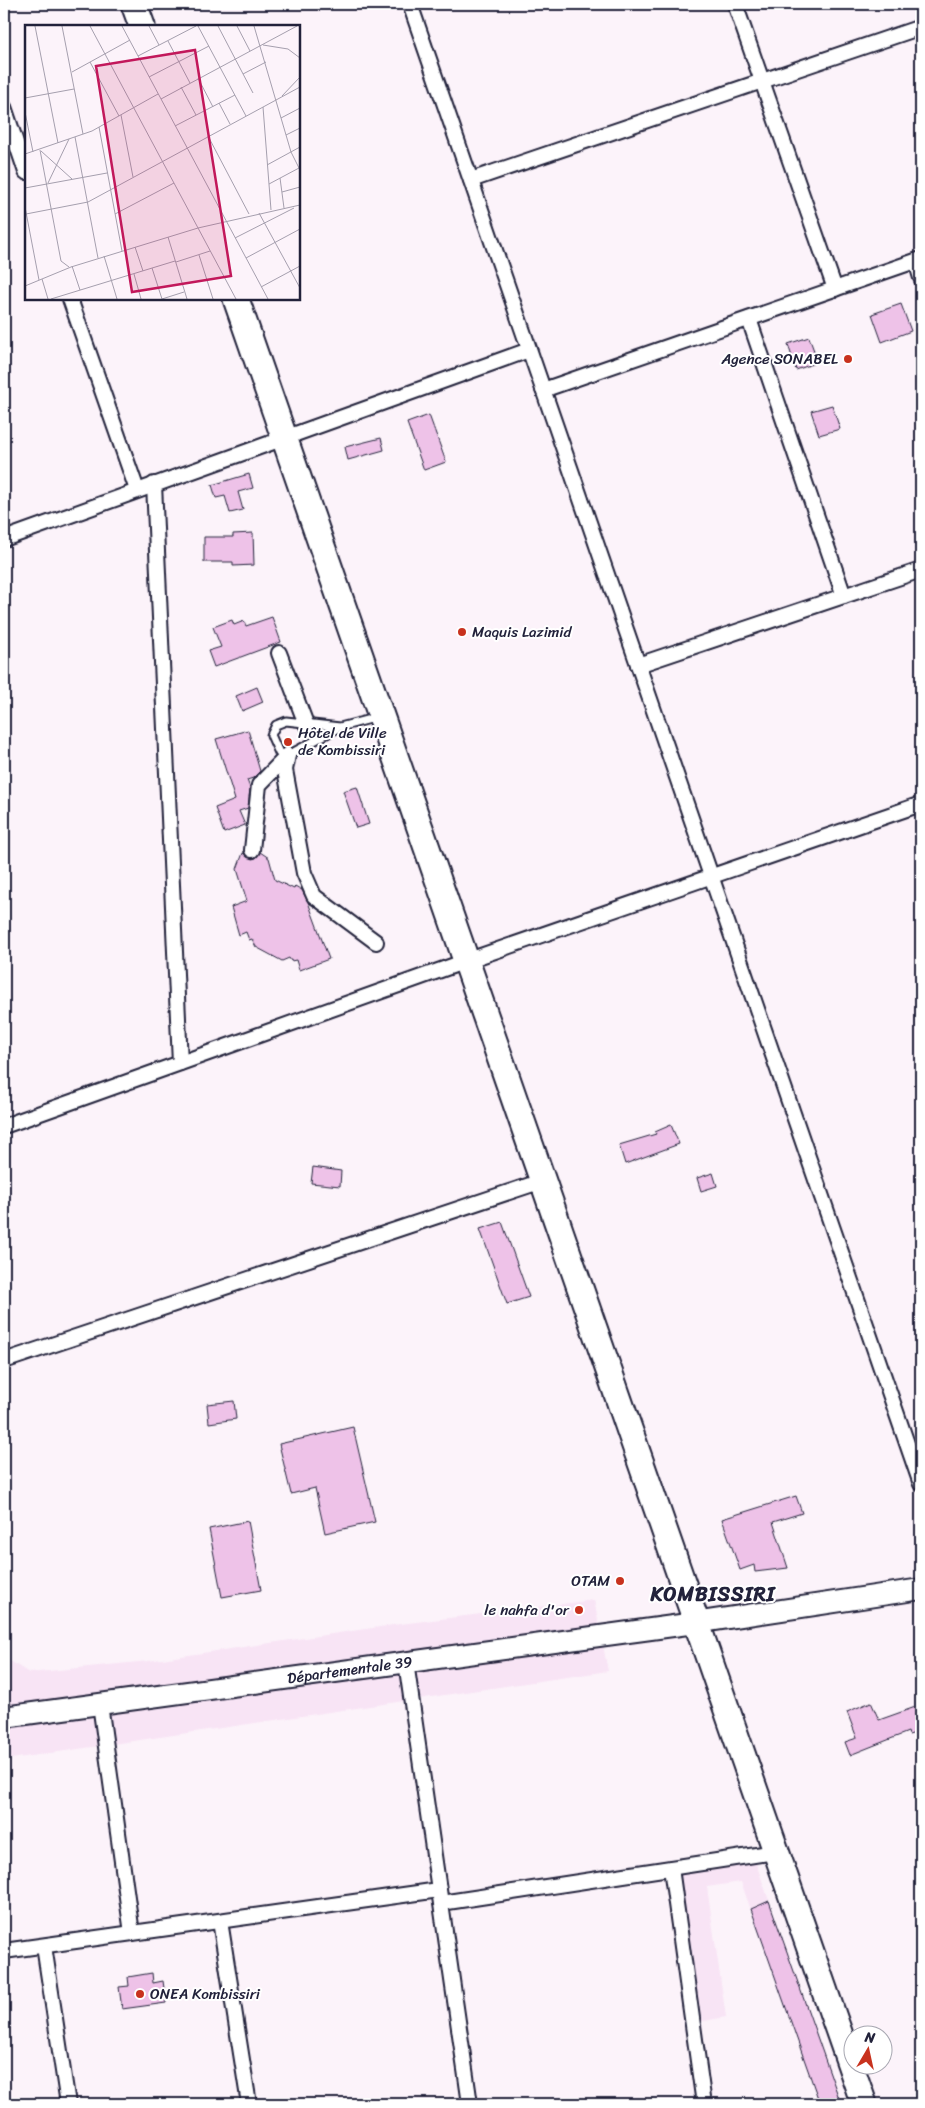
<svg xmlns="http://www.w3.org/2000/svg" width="925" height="2108" font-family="Sriracha,sans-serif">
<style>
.built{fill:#f8e4f5}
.building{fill:#eec2e8;stroke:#22223b}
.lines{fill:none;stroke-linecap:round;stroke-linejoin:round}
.lane-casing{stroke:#22223b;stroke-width:11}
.street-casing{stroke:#22223b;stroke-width:18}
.secondary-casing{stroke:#22223b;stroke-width:24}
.highway-casing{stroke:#22223b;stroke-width:29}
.lane{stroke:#fff;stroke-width:7}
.street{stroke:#fff;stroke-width:14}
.secondary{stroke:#fff;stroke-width:20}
.highway{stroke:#fff;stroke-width:25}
.poi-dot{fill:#c8321e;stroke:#fff;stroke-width:2}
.labels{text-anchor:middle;stroke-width:4;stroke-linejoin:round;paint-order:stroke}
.poi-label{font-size:15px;fill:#22223b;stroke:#fff;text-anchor:end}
.street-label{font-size:15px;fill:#22223b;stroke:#fff}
.district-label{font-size:20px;font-weight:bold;letter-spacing:1px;fill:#22223b;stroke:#fff}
.inset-road{fill:none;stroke:#a59fae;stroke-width:1}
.view{fill:#c2185b;fill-opacity:0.15;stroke:#c2185b;stroke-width:2.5}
.inset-edge{fill:none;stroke:#22223b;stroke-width:2.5}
</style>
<rect width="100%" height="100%" fill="#fcf3fa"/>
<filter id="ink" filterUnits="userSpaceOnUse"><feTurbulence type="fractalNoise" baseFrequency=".02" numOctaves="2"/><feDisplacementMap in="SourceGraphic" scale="10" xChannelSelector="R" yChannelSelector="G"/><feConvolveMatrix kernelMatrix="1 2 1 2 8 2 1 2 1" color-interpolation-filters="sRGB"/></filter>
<g filter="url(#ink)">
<g class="built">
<path d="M594,1600l14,71 -604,89v-103l25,16 119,-12 252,-37z"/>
<path d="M753,1855l88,249h-21l-79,-222 -34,5 19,130 -33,6 -22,-155z"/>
</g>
<g class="building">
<path d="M901,304l10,27 -29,11 -10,-28z"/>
<path d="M809,337l9,25 -22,8 -8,-26z"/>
<path d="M832,405l8,24 -21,6 -8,-24z"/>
<path d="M429,415l17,47 -22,8 -17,-47z"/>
<path d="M381,438l3,12 -36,10 -3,-13z"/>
<path d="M249,474l4,14 -15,4 5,18 -13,3 -5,-17 -9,2 -4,-13z"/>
<path d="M253,533l1,32 -21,1v-4h-29v-25h29v-3z"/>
<path d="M272,617l9,25 -67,25 -6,-16 13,-4 -8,-20 19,-7 2,5 10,-4 2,5z"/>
<path d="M257,687l6,15 -21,9 -6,-15z"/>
<path d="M248,730l12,41 -7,7 -6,2 3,8 -2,20 -9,3 6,14 -21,8 -9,-25 20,-8 -19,-61z"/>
<path d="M357,787l12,37 -13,4 -13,-37z"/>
<path d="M260,852l9,6 6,22 19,9 1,-3 7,4 6,12 21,57 -30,11 -3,-10 -5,1 -2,-3 -7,3 -26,-14 -4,-8 -3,1 -3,-8 -7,3 -8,-28 16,-6 -10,-32 6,-16 9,6 4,-1z"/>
<path d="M671,1125l8,19 -54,20 -6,-19 37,-11 -1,-2z"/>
<path d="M313,1167l28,4 -1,15 -29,-3z"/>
<path d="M713,1173l4,13 -16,5 -4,-13z"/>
<path d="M502,1222l27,75 -22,7 -27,-75z"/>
<path d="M234,1401l2,18 -27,4 -2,-19z"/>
<path d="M353,1427l22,95 -50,11 -10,-45 -24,6 -12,-50z"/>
<path d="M796,1496l6,17 -29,9 15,46 -33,4 -1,-7 -14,5 -18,-51z"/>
<path d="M248,1521l13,69 -39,7 -13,-68z"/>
<path d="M871,1702l8,18 42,-15v26l-12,4 -1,-3 -58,23 -5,-13 12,-4 -10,-26z"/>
<path d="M769,1901l72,203h-21l-69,-195z"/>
<path d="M152,1973l1,10 10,-2 3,22 -44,6 -3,-22 10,-1 -1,-9z"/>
</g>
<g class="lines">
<defs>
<path id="lane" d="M340,727l-52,28 -9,-2 -8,-18 5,-10 10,-4 54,6 38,-10"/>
<g id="street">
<path d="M410,4l511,1480"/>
<path d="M735,4l100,285"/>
<path d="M4,107l22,65"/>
<path d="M471,180l450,-153"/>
<path d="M916,261l5,17"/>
<path d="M70,299l67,191"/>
<path d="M749,319l95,277"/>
<path d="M543,390l378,-131"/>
<path d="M154,484l26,579"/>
<path d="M4,539l525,-189"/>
<path d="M279,653l27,71"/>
<path d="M638,665l283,-95"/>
<path d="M288,755l-3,15 19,103 10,23 62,46"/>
<path d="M252,850l7,-65 29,-30"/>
<path d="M4,1126l462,-165 455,-157"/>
<path d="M4,1361l538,-180"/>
<path d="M406,1662l64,442"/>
<path d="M100,1704l32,229"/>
<path d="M671,1868l33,236"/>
<path d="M441,1903l334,-51"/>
<path d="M220,1921l29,183"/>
<path d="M44,1946l24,158"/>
<path d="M4,1951l435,-61"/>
</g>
<g id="secondary">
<path id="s1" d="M4,1717l691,-94 226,-34"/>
</g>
<g id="highway">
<path d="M134,4l8,22"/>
<path d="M236,299l628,1805"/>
</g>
</defs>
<use href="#lane" class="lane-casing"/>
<use href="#street" class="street-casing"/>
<use href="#secondary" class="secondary-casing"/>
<use href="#highway" class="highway-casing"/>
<use href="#lane" class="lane"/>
<use href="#street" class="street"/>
<use href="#secondary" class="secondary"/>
<use href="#highway" class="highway"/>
</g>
</g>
<g class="poi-dot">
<circle cx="848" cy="359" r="5"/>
<circle cx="462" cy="632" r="5"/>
<circle cx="288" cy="742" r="5"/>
<circle cx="620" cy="1581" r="5"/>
<circle cx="579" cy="1610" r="5"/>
<circle cx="140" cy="1994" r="5"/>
</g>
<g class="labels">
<g class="poi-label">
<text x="838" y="364">Agence SONABEL</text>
<text x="472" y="637" text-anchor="start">Maquis Lazimid</text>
<text x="298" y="738" text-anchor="start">Hôtel de Ville<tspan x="298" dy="17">de Kombissiri</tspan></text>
<text x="610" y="1586">OTAM</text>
<text x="569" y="1615">le nahfa d'or</text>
<text x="150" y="1999" text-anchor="start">ONEA Kombissiri</text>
</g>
<g class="street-label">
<text dy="5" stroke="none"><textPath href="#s1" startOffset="349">Départementale 39</textPath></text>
</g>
<g class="district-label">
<text x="713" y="1601">KOMBISSIRI</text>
</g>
</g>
<g transform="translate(25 25)">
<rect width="275" height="275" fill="#fcf3fa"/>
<path class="inset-road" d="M10,1l23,117M37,1l21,108M65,1l146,273M97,1l146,273M124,1l10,19M173,1l48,90M193,1l35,67M212,1l13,25M229,1l37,126 9,18M143,16l22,42M238,20l25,4 12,9M113,31l58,-30M65,37l29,54M47,47l58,-32M218,49l23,-12M124,52l60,-31M173,53l15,29M156,62l15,28M257,71l18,-19M0,73l49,-9M136,74l136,-73M194,78l11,21M238,82l8,103M0,87l8,40M96,90l12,62M256,93l19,-10M150,101l60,-31M74,102l23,124M261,110l14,-7M183,111l41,78M50,112l23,121M15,125l21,111 8,6M16,126l31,28M0,129l67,-23 66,-37M242,140l33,-18M255,153l4,30M23,158l21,-44M244,159l30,-16M0,163l82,-15M257,167l18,-5M0,182l14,73M234,188l41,75M1,189l62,-12 212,-115M90,189l59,-31M173,203l102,-23M143,212l19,62M210,213l59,-30M110,222l8,24M174,230l14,44M79,231l13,43M221,233l54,-29M151,237l34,-11M47,241l8,24M127,243l10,31M109,249l7,25M17,254l6,20M0,261l46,-19 127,-39M236,262l39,-21M26,274l124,-38M137,274l22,-7"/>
<path class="view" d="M170,25l36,226 -99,16 -36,-226z"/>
<rect width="275" height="275" class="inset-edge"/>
</g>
<rect width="925" height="2108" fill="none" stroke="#fff" stroke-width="20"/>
<rect x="10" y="10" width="905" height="2088" fill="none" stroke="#22223b" stroke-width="2" filter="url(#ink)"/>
<g transform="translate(868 2050) rotate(9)"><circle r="24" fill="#ffffff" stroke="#a7a7b1"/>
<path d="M0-4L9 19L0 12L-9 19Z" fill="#c8321e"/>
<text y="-8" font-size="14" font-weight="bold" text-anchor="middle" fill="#22223b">N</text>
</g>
</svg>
